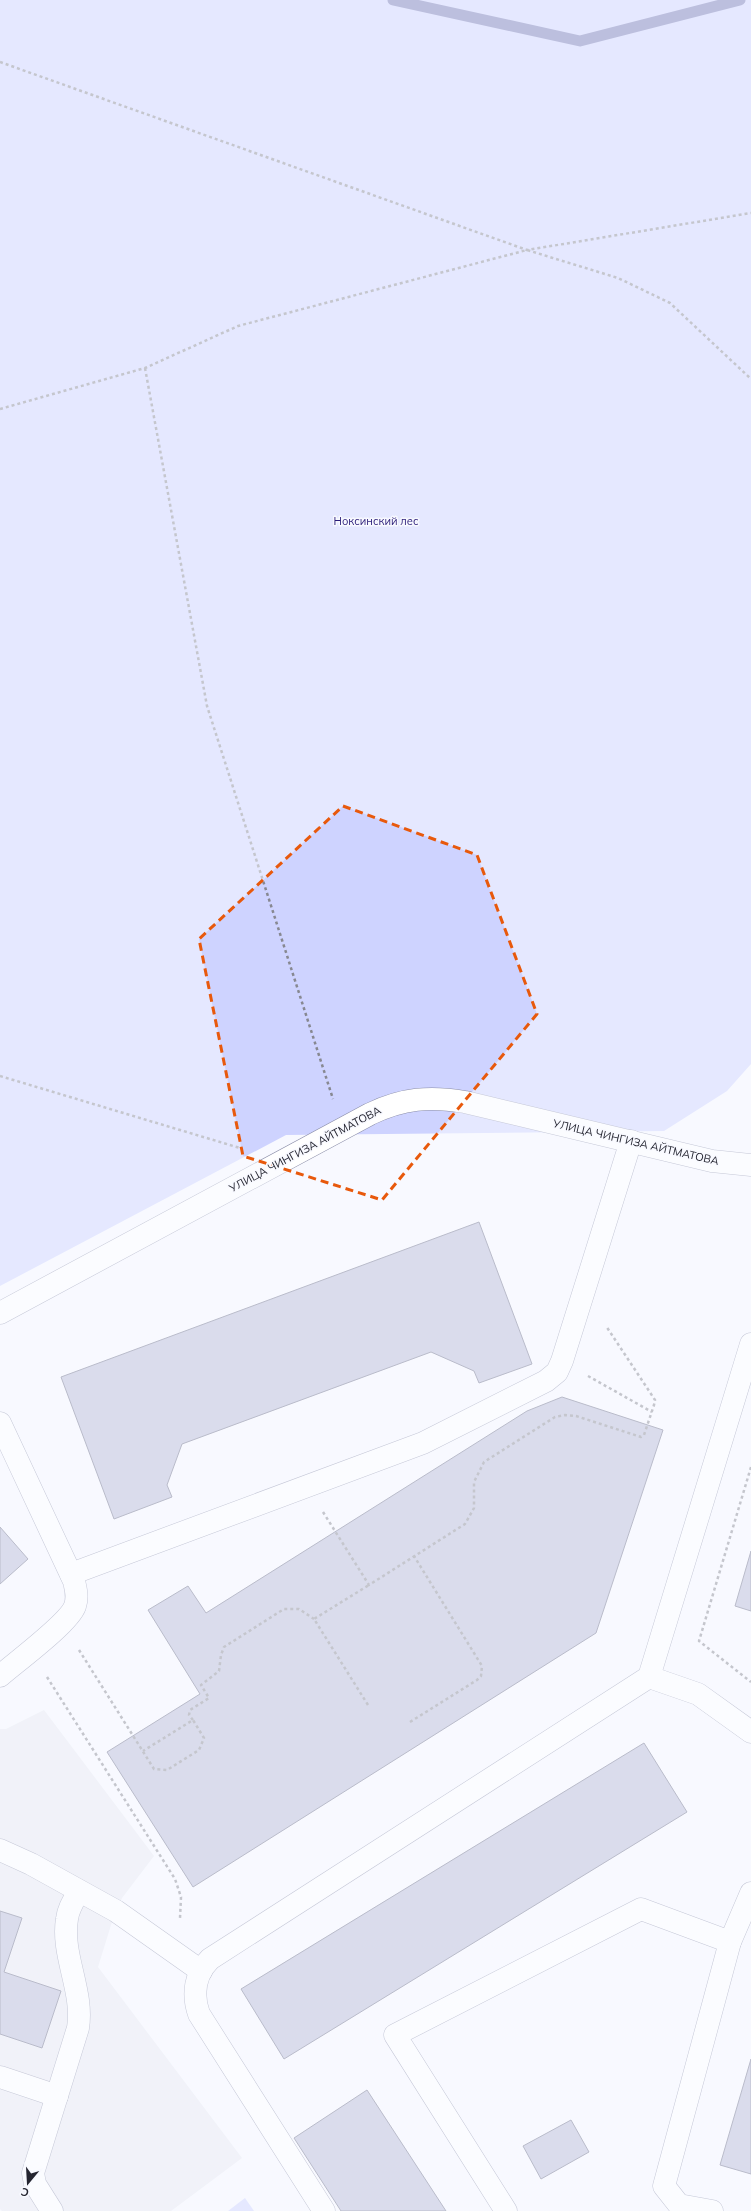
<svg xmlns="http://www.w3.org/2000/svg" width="751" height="2211" font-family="Mulish,sans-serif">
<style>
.built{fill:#e8e9f1}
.green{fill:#ced3ff}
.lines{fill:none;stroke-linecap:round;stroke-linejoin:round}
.stream{stroke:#7478b5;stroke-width:11}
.building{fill:#b6b9d5;stroke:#6e708a}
.minor-casing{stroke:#8a8da8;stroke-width:23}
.path{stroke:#878891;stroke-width:2.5;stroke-dasharray:3 3;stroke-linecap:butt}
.minor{stroke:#fff;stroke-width:22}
.marked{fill:none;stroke:#e8590c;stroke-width:3;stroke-dasharray:8 5;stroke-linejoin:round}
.labels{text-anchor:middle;stroke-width:3;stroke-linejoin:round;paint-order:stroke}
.park-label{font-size:11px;fill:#291b78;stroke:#f8f9ff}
.street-label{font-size:11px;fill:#242530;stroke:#f8f9ff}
</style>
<rect width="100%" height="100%" fill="#f8f9ff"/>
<path class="built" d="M44,1710l110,146 -32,42 -11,27 -13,42 144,191 -71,53h-169l-2,-2v-480h6z"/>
<g class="green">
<path d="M0,0h751v1064l-24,27 -63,40 -378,4 -286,151z"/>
<path d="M245,2198l9,13h-26z"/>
</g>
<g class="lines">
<path class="stream" d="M393,0l187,41 160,-41"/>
</g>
<g class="building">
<path d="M479,1222l53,142 -53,19 -5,-12 -43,-19 -249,92 -15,41 5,12 -58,22 -53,-142z"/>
<path d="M562,1397l101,33 -67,203 -403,254 -86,-135 93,-58 -52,-84 40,-24 18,27 321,-202z"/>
<path d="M0,1527l28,32 -28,25z"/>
<path d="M751,1551v60l-16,-5z"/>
<path d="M644,1743l43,69 -403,247 -43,-70z"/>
<path d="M0,1911l22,7 -18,54 57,19 -19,57 -42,-14z"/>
<path d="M751,2059v115l-31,-9z"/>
<path d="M367,2090l79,121h-105l-47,-73z"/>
<path d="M571,2120l18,32 -48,27 -18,-33z"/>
</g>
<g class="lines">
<defs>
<g id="minor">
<path d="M0,1313l370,-199c33,-16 60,-18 95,-12l247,59 39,4"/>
<path d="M0,1423l74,158c2,9 4,16 1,25 -6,17 -59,56 -75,70"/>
<path d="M71,1574l352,-131 123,-62 11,-9 5,-11 69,-220"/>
<path d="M649,1677l49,17 53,38"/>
<path d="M0,1850l31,14 85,47 85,60"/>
<path d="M0,2077l57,19"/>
<path d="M52,2211l-17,-27 -2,-11 45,-145c6,-37 -17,-73 -11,-109 1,-10 7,-19 12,-28"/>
<path d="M324,2211l-125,-197c-7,-20 -4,-40 11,-55l439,-282 102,-333"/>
<path d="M506,2211l-111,-176 246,-126 89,33"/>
<path d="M712,2211l-33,-6 -15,-19 66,-244 21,-49"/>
</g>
</defs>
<use href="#minor" class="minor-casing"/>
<g class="path">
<path d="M0,62l527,188 224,-37"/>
<path d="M145,368l62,338 126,393"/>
<path d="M0,409l145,-41 93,-42 289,-76 91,28 52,25 81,76"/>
<path d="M0,1076l240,72"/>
<path d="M588,1376l64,36"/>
<path d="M751,1467l-52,174 52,41"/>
<path d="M323,1512l46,73 96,-61 9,-16v-26l10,-20 71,-45 10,-2 11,1 65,21 3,-2 10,-30 1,-5 -49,-74"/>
<path d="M79,1650l75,119 13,1 32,-20 5,-12 -11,-18 -50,31"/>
<path d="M47,1677l128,202 6,18 -1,21"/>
<path d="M368,1705l-54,-86 55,-34"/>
<path d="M193,1720l-4,-5 1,-5 19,-12 -8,-13 18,-14 2,-16 3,-8 60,-38h15l15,10"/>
<path d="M410,1722l67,-42 4,-4 1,-10 -68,-110"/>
</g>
<use href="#minor" class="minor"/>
</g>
<path d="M0 0H751V2211H0ZM343,806l134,49 60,159 -155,186 -139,-44 -44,-217z" fill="#f8f9ff" fill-opacity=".55" fill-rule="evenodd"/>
<path class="marked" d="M343,806l134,49 60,159 -155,186 -139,-44 -44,-217z"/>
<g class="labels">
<g class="park-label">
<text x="376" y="525">Ноксинский лес</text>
</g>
<g class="street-label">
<text transform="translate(636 1142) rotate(13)" y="4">УЛИЦА ЧИНГИЗА АЙТМАТОВА</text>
<text transform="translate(305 1149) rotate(-28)" y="4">УЛИЦА ЧИНГИЗА АЙТМАТОВА</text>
</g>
</g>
<g transform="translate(28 2183) rotate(198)" stroke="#f8f9ff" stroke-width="3" paint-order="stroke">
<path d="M0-3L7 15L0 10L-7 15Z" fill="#242530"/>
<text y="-6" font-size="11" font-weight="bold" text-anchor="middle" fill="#242530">С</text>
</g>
</svg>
